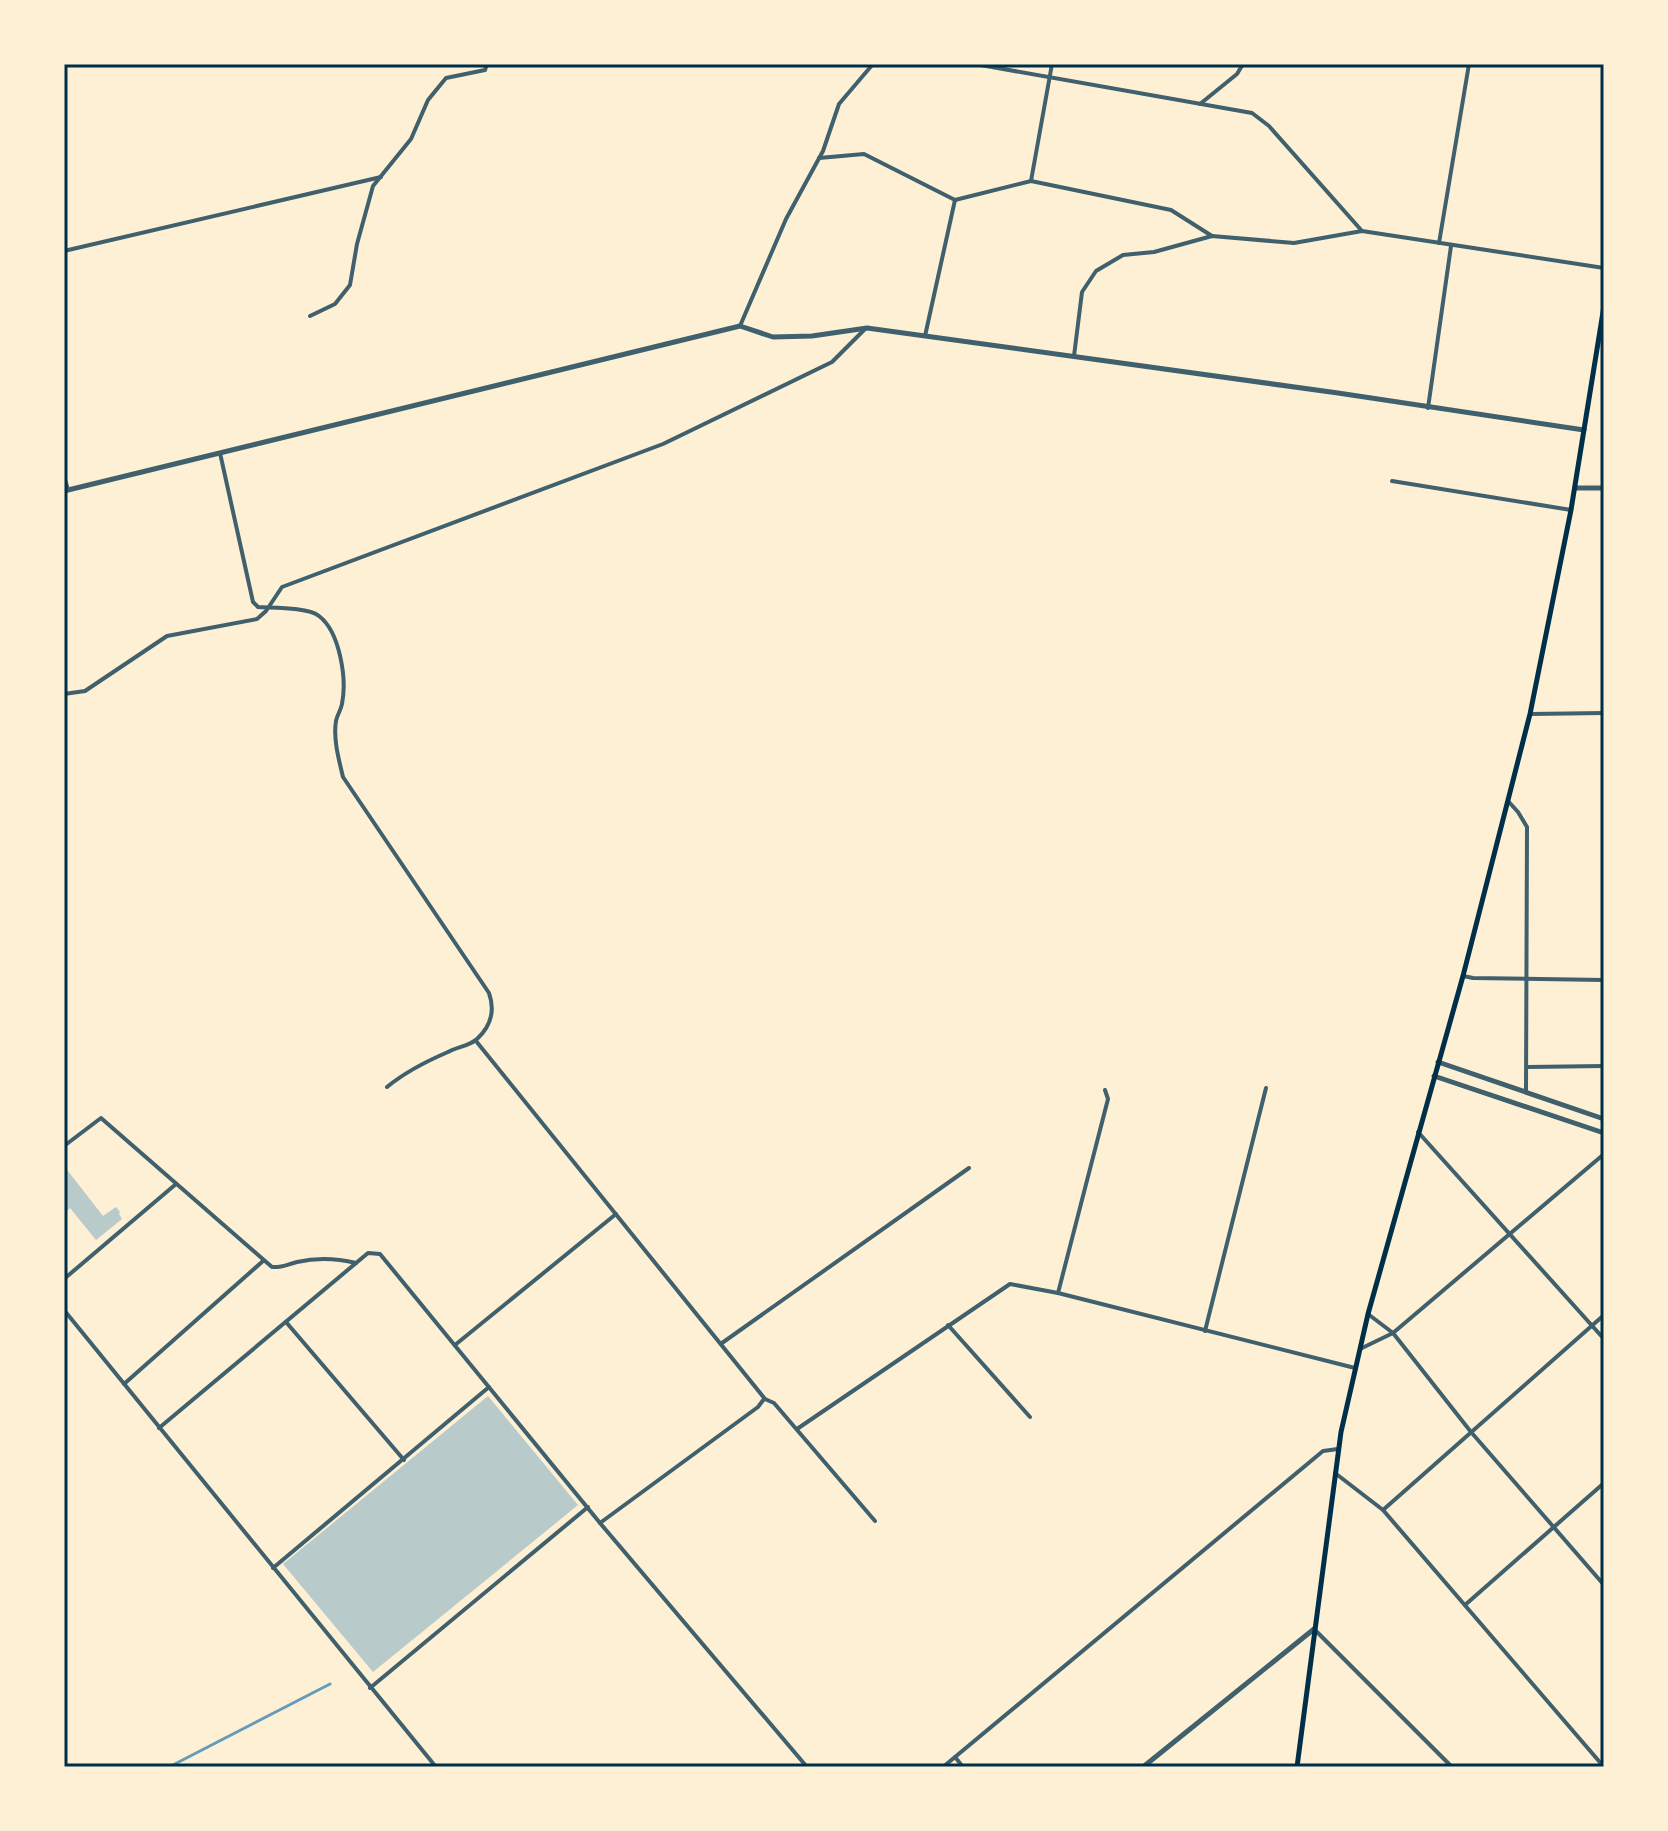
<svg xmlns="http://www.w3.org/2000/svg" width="1668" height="1831" font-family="'Space Grotesk',sans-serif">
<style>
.green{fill:#b9caca}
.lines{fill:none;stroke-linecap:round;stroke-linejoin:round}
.stream{stroke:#669bbc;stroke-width:3}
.minor{stroke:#3f606c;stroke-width:4}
.tertiary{stroke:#3f606c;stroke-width:5}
.secondary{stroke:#003049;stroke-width:5}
.neatline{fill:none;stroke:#003049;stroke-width:3}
</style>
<rect width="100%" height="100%" fill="#fdf0d5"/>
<g class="green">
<path d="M64,1166l39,50 13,-9 4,5 -1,2 3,5 -26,21 -26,-32 -6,6z"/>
<path d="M488,1396l90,109 -205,167 -90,-108z"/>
</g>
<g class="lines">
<path class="stream" d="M169,1767l161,-83"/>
<g class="minor">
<path d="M975,64l277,49 17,13 93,105"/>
<path d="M1200,104l37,-30 6,-10"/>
<path d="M819,158l45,-4 91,46 76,-19 140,29 41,26"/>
<path d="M1031,181l21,-117"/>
<path d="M1439,243l30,-179"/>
<path d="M64,251l317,-74"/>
<path d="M310,316l25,-12 15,-19 7,-41 16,-58 38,-47 17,-39 18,-22 39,-8 2,-6"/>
<path d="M740,326l46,-107 37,-68 16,-47 34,-40"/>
<path d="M925,336l30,-136"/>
<path d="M1074,356l8,-64 14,-21 27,-16 31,-3 58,-16 82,7 68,-12 242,37"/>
<path d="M1428,408l23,-162"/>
<path d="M220,453l33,149 5,5c15,1 50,0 61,9 21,16 28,63 23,88 -1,6 -5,11 -6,17 -3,18 3,39 7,56l146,216c6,17 2,33 -12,46 -7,7 -21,8 -29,13 -21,9 -44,21 -61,35"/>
<path d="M64,476l4,14"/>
<path d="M1392,481l179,29"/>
<path d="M64,694l21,-3 82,-55 90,-17 9,-8 16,-24 381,-143 169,-82 33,-33"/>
<path d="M1530,714l74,-1"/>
<path d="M1508,801l10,11 9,15 -1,265"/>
<path d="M1463,976l10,2 131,2"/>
<path d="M476,1041l289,358 9,4 101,118"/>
<path d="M1527,1067l77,-1"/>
<path d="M1418,1132l186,207"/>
<path d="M64,1146l37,-28 171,149c10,1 16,-3 25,-5 21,-5 39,-4 59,1"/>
<path d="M64,1279l112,-95"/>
<path d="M1058,1293l50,-194 -3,-9"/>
<path d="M64,1310l372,457"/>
<path d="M1368,1314l25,19 78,99 133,153"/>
<path d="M286,1322l118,138"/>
<path d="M948,1325l82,92"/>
<path d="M1205,1331l61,-243"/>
<path d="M722,1343l247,-175"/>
<path d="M455,1345l161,-131"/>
<path d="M1360,1349l33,-16 211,-179"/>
<path d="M124,1384l139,-123"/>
<path d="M159,1428l209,-175 12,1 220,269 207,244"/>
<path d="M797,1429l213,-145 48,9 297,75"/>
<path d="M1335,1473l48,37 221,257"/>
<path d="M1383,1510l221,-195"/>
<path d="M600,1523l158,-116 6,-8"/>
<path d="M273,1568l216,-181"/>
<path d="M1465,1605l139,-122"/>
<path d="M1316,1631l136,136"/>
<path d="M370,1688l218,-181"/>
<path d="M955,1757l8,10"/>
<path d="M943,1767l380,-316 15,-2"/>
</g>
<g class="tertiary">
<path d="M1575,488h29"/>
<path d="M64,491l676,-165 33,11 39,-1 55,-8 471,65 246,37"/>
<path d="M1438,1062l166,57"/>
<path d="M1434,1076l170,57"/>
<path d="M1143,1767l171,-138"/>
</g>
<path class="secondary" d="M1297,1767l44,-335 27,-118 95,-338 67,-262 41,-204 33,-204"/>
</g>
<rect width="1668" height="1831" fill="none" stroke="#fdf0d5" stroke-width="132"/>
<rect x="66" y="66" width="1536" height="1699" class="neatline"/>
</svg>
